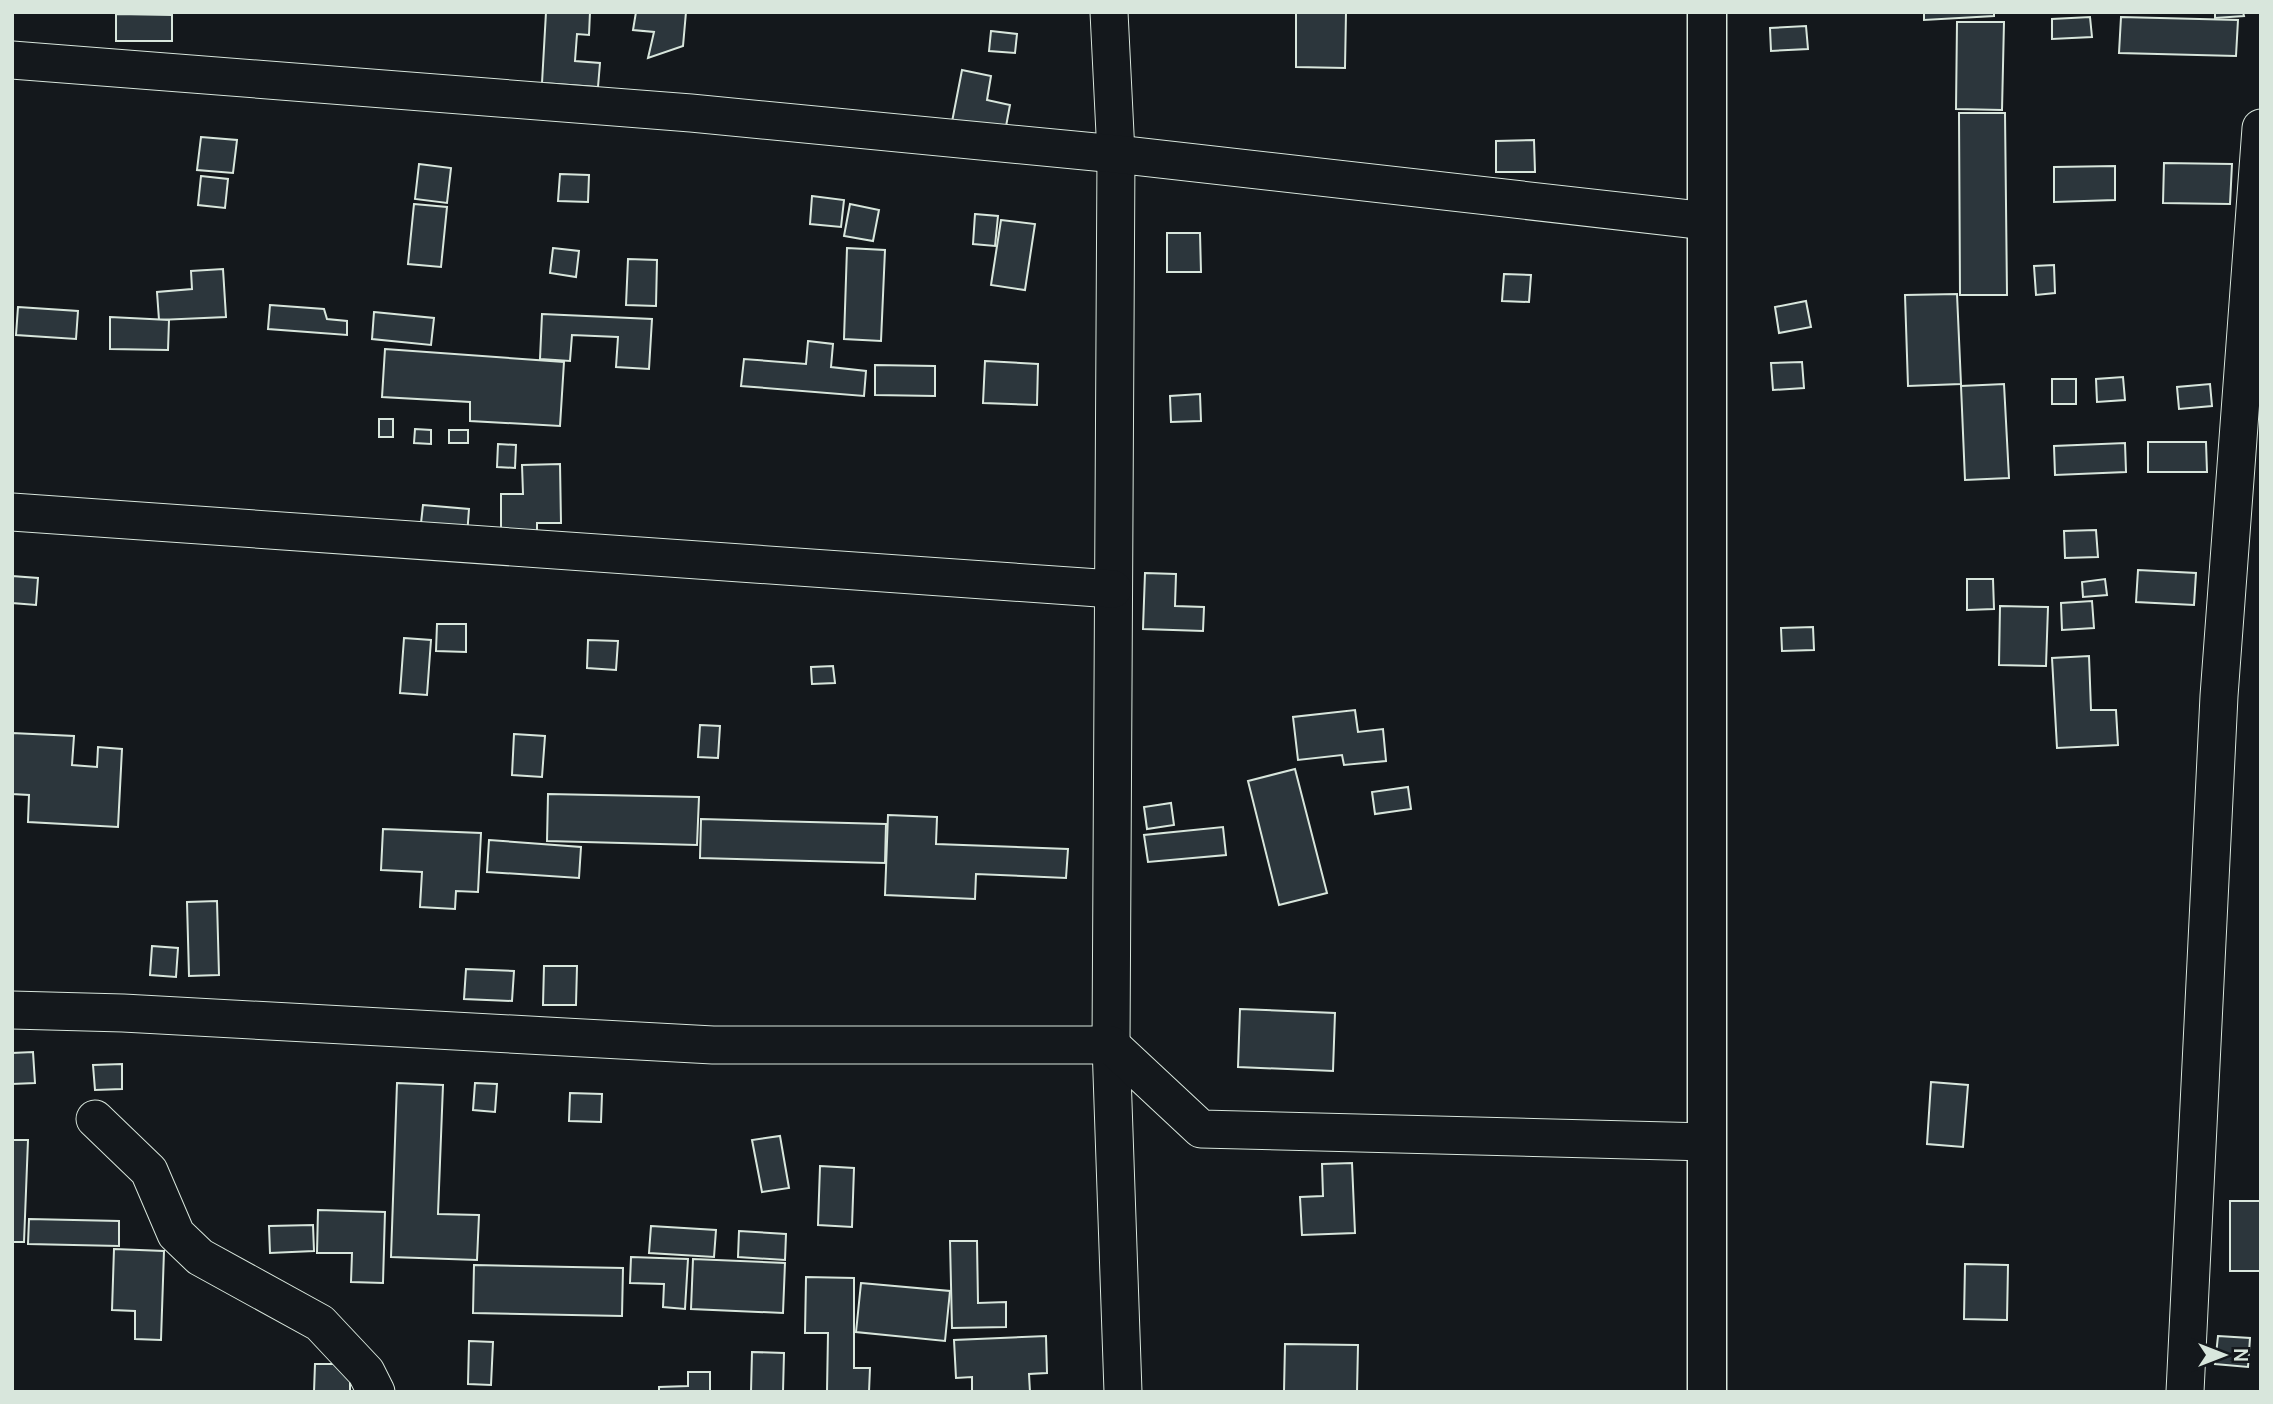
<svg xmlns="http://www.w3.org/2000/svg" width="2273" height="1404" font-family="Manrope,sans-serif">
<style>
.building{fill:#2c363c;stroke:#d8e6dc;stroke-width:2}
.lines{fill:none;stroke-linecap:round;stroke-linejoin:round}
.street-casing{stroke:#d8e6dc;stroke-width:39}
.secondary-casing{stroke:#d8e6dc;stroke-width:41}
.street{stroke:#14181c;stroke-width:37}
.secondary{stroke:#14181c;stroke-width:38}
</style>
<rect width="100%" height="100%" fill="#14181c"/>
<g class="building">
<path d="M546,12h44l-1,23 -12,-1 -2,27 25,2 -2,24 -56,-4z"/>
<path d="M636,12h50l-3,34 -35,12 6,-26 -21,-2z"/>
<path d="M1296,12h50l-1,56 -49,-1z"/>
<path d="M1924,12h70v4l-70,4z"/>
<path d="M2215,12h28l1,4 -29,2z"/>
<path d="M116,14l56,1v26h-56z"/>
<path d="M2090,17l2,20 -40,2v-20z"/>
<path d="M2121,17l117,3 -2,36 -117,-3z"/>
<path d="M1957,22h47l-2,88 -46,-1z"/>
<path d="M1806,26l2,23 -37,2 -1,-23z"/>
<path d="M991,31l26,3 -2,19 -26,-2z"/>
<path d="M962,70l29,6 -4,24 23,5 -6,32 -53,-10z"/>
<path d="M1959,113h46l2,182h-47z"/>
<path d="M201,137l36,3 -4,33 -36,-3z"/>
<path d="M1534,140l1,32h-39v-31z"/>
<path d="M2164,163l68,1 -2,40 -67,-1z"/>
<path d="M419,164l32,4 -4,35 -32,-4z"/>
<path d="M2115,166v34l-61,2v-35z"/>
<path d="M560,174l29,1 -1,27 -30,-1z"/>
<path d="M201,176l27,3 -3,29 -27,-3z"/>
<path d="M812,196l32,4 -3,27 -31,-3z"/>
<path d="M414,204l33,3 -6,60 -33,-3z"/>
<path d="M850,204l29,6 -6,31 -29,-5z"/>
<path d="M975,214l23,2 -3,30 -22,-2z"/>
<path d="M1001,220l34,4 -10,66 -34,-5z"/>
<path d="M1167,233h33l1,39h-34z"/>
<path d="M553,248l26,3 -3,26 -26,-4z"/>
<path d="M847,248l38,2 -4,91 -37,-2z"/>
<path d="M628,259l29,1 -1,46 -30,-1z"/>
<path d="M2054,265l1,28 -19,2 -2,-29z"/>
<path d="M223,269l3,48 -67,3 -2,-28 35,-3 -1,-18z"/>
<path d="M1504,274l27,1 -2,27 -27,-1z"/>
<path d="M1957,294l4,90 -53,2 -3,-91z"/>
<path d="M1806,301l5,26 -32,6 -4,-26z"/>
<path d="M270,305l54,4 3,10 20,2v14l-79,-6z"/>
<path d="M18,307l60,4 -2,28 -60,-4z"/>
<path d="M374,312l60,6 -3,27 -59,-6z"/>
<path d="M542,314l110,5 -3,50 -33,-2 2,-30 -46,-2 -2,26 -30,-2z"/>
<path d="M110,317l59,3 -1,30 -58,-1z"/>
<path d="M808,341l25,3 -2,23 35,4 -2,25 -123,-10 3,-27 62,5z"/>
<path d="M385,349l179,13 -4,64 -90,-5v-19l-88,-5z"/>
<path d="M985,361l53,3 -1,41 -54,-2z"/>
<path d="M1802,362l2,26 -31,2 -2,-27z"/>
<path d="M875,365l60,1v30l-60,-1z"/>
<path d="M2123,377l2,23 -28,2 -1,-23z"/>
<rect x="2052" y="379" width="24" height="25"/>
<path d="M2004,384l5,94 -44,2 -4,-94z"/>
<path d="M2210,384l2,22 -33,3 -2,-22z"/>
<path d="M1200,394l1,27 -30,1 -1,-26z"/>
<rect x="379" y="419" width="14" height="18"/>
<path d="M415,429l16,1v14l-17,-1z"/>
<rect x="449" y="430" width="19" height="13"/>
<path d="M2148,442h58l1,30h-59z"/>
<path d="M2125,443l1,29 -71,3 -1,-29z"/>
<path d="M498,444l18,1 -1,23 -18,-1z"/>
<path d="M560,464l1,59h-24v14h-36v-43h22l-1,-29z"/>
<path d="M423,505l46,4 -2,27 -47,-4z"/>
<path d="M2096,530l2,27 -33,1 -1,-27z"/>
<path d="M2138,570l58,3 -2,32 -58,-3z"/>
<path d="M1145,573l31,1 -1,32 29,1 -1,24 -60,-2z"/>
<path d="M12,576l26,2 -2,27 -24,-2z"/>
<path d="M1967,579h26l1,30 -27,1z"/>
<path d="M2105,579l2,16 -24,2 -1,-15z"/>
<path d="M2092,601l2,27 -32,2 -1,-27z"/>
<path d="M2000,606l48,1 -2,59 -47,-1z"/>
<path d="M437,624h29v28l-30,-1z"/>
<path d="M1813,627l1,23 -32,1 -1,-23z"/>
<path d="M404,638l27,2 -4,55 -27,-2z"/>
<path d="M588,640l30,1 -2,29 -29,-2z"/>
<path d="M2089,656l2,54h25l2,35 -61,3 -5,-90z"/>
<path d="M833,666l2,17 -23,1 -1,-17z"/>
<path d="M1355,710l3,22 25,-3 3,32 -42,4 -2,-10 -44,5 -5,-43z"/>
<path d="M700,725l20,1 -2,32 -20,-1z"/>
<path d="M12,733l62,3 -2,29 25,2 1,-20 24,2 -4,78 -90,-5 1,-27 -17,-1z"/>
<path d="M514,734l31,2 -3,41 -30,-2z"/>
<path d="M1295,769l32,124 -48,12 -31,-124z"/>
<path d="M1408,787l3,22 -36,5 -3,-22z"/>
<path d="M548,794l151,3 -2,48 -150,-4z"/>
<path d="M1171,803l3,22 -27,4 -3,-22z"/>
<path d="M888,815l49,2 -1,27 132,5 -2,29 -90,-4 -1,25 -90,-4z"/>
<path d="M701,819l185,5 -1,39 -185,-5z"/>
<path d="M1223,827l3,28 -78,7 -4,-27z"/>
<path d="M383,829l98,4 -3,59 -22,-1 -1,18 -35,-2 2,-35 -41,-2z"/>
<path d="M489,840l92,7 -2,31 -92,-6z"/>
<path d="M217,901l2,74 -30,1 -2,-74z"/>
<path d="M152,946l26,2 -2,29 -26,-2z"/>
<path d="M544,966h33l-1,39h-33z"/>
<path d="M466,969l48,2 -2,30 -48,-2z"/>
<path d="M1240,1009l95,4 -2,58 -95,-4z"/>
<path d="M33,1052l2,31 -23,1v-31z"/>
<path d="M122,1064v25l-27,1 -2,-25z"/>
<path d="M1931,1082l37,3 -5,62 -36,-3z"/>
<path d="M397,1083l46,2 -5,129 41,1 -2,45 -86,-3z"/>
<path d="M475,1083l22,1 -2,28 -22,-2z"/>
<path d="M570,1093l32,1 -1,28 -32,-1z"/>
<path d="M780,1136l9,52 -27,4 -10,-52z"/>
<path d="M12,1140h16l-4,102h-12z"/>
<path d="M1352,1163l3,70 -53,2 -2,-38 23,-1 -1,-32z"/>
<path d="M820,1166l34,2 -2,59 -34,-2z"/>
<rect x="2230" y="1201" width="31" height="70"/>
<path d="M318,1210l67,2 -2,71 -32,-1 1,-29h-35z"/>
<path d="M29,1219l90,2v25l-91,-2z"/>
<path d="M313,1225l1,26 -44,2 -1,-27z"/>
<path d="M651,1226l65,4 -2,27 -65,-4z"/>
<path d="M739,1231l47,3 -1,26 -47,-3z"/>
<path d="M950,1241h27l1,62 28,-1v25l-54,1z"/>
<path d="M114,1249l50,2 -3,89 -26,-1v-28l-23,-1z"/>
<path d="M631,1257l57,2 -3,50 -22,-2 1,-23 -34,-1z"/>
<path d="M693,1259l92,4 -2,50 -92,-4z"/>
<path d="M1965,1264l43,1 -1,55 -43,-1z"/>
<path d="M474,1265l149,3 -1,48 -149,-3z"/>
<path d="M806,1277l48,1v90h16l-1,24h-42l1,-59h-23z"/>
<path d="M861,1283l89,8 -5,50 -89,-9z"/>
<path d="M1046,1336l1,37 -18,1 1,18h-58v-15l-16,1 -2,-38z"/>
<path d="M2218,1336l32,2 -2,29 -33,-3z"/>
<path d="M469,1341l24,1 -2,43 -23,-1z"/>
<path d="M1285,1344l73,1 -1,47h-73z"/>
<path d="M752,1352l32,1 -1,39h-32z"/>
<path d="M315,1364h35v28h-36z"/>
<path d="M688,1372h22v20h-51v-5l29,-1z"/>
</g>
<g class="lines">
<defs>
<g id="street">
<path d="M1109,12l7,142 -5,891 12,347"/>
<path d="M12,60l679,53 425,41 591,67"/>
<path d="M12,512l1101,77"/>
<path d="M12,1010l111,3 590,32h398l90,84 506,13"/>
<path d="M95,1119l54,52 27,63 24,23 120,66 46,49 10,20"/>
<path d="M2185,1392l34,-696 42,-568"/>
</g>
<path id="secondary" d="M1707,12v1380"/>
</defs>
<use href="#street" class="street-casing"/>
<use href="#secondary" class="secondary-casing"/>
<use href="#street" class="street"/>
<use href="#secondary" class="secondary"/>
</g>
<rect width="2273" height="1404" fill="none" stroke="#d8e6dc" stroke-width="28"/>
<g transform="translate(2224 1355) rotate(90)" stroke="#14181c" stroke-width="5" paint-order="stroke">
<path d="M0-5L12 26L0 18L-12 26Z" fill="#d8e6dc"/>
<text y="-10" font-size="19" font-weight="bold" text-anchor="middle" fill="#d8e6dc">N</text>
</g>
</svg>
